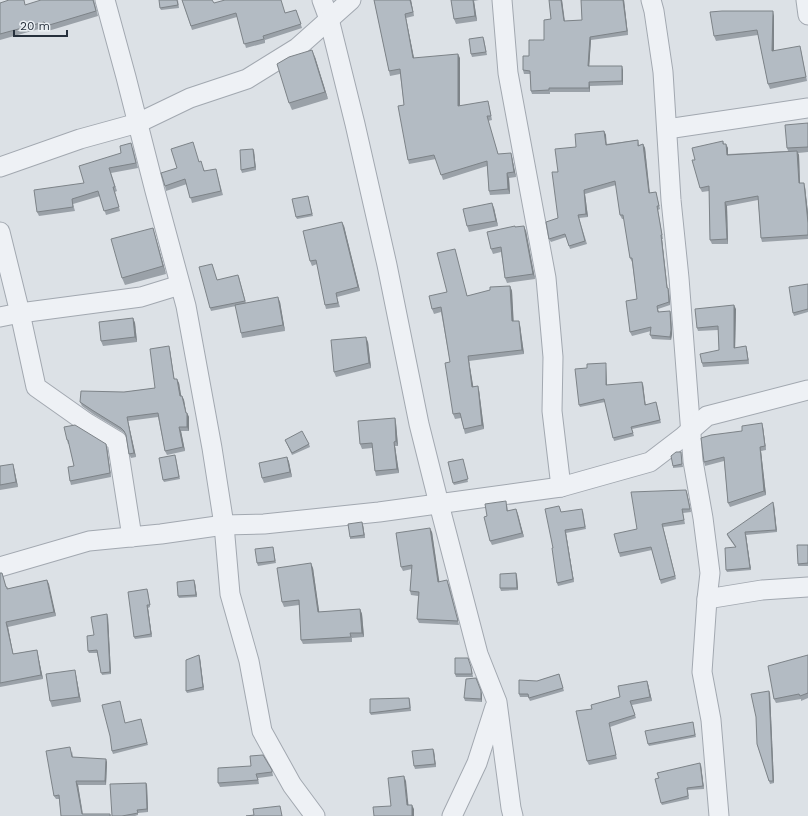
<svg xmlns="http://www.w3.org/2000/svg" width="808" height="816" font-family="'Work Sans',sans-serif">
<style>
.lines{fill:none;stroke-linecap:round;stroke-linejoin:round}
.minor-casing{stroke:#a2a8b0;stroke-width:21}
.minor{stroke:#eef1f5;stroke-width:19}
.wall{fill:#9aa1a8}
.shaded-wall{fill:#7d8388}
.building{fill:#b3bbc3;stroke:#7d8388}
</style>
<rect width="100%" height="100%" fill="#dce1e6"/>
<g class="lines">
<defs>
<g id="minor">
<path d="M105,0l21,77 29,114 31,115 26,142 12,77 6,69 19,67 13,70 30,54 23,31"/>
<path d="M322,0l7,19 26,105 32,141 32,159 20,80 39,150 19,48 14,106 2,8"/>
<path d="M502,0l6,73 38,205 7,79 -1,54 9,76"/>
<path d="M651,0l3,11 9,61 8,128 8,78 14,183 10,57 7,55 -3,26 -5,73 9,48 8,96"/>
<path d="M806,0l2,15"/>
<path d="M667,129l141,-21"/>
<path d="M0,167l80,-28 58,-16 52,-25 57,-19 50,-31 54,-48"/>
<path d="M0,232l20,81 16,74 51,36 30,18 15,96"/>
<path d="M0,317l20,-4 121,-16 39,-12"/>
<path d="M0,567l89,-26 72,-7 63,-9 40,-1 115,-12 182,-25 89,-25 34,-26 23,-20 101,-26"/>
<path d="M707,599l55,-9 46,-3"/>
<path d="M452,816l25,-53 18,-56"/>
</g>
</defs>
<use href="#minor" class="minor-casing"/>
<use href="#minor" class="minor"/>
</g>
<g class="wall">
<path d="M94,0l4,16 -50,15 -2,-4 -46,13v-37l25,2z"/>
<path d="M178,0l1,8 -18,2 -1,-2z"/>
<path d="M182,0l32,3 71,10 11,-3 6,18 -37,12v3l-19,5 -9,-31 -45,13z"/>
<path d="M374,0h37l3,16 -8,2 8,40h46v48l29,-1 3,15 -4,1 10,33 14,3 4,20 -7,1 1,16 -20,1 -1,-4 -2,-25 -44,14 -7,-21 -27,5 -1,-4 -4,-55 -4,-31 -10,2 -1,-5z"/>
<path d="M451,0h28l-5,1 3,20 -21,3 -2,-5z"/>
<path d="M549,0h13l3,21 17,-1 -1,-20h43l4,35 -37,5 -2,26 34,4v15l-33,1v6h-40v2h-18l-1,-3 -1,-17h-6l-1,-4 6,-14 15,-16 7,-21z"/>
<path d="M774,16v35l27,-1 6,31 -37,8 -2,-5 -10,-49 -42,6 -2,-5z"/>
<path d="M484,39l3,16 -15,2 -1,-3z"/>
<path d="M315,57l13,42 -36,11 -3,-7z"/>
<path d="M808,123v29l-10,1 1,2 1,28 5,4 3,26v26l-46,3 -1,-4 -3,-38 -31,6 1,38h-16l-2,-4 -1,-49 -7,1 -2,-4 -5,-28 28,-19 1,3 4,4v6l60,-3 -1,-3z"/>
<path d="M604,131l2,4v9l32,-4 1,5 4,-1 2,4 5,45 6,-1 4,17 -2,1 5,29h-1l5,49 2,3 1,14 -12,4 1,3 12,3 1,19 -1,6 -19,-1 -2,-4 1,-4 -19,5 -2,-4 7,-33 -5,-37 -2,-4 -6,-39h-2l-2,-4 -4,-30 -31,9 3,23 -9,1 8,26 -17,5 -4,-12 -15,5 -2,-3 9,-21v-46l18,-25z"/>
<path d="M133,148l5,20 -27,5 6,18 -2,1 5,19 -14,4 -6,-19 -27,8 2,7 -36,5 -2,-4 47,-29 37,-30z"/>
<path d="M253,149l1,2 2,19 -14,3 -1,-3z"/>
<path d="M199,162l6,9 12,2 6,22 -31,8 -5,-19 -21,7 -1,-5z"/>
<path d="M308,196l5,20 -16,3 -1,-2z"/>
<path d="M494,208l4,18 -29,6 -2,-6z"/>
<path d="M344,226l16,65 -23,6 3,10 -14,2 -1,-4 -8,-41 -5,2 -2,-5z"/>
<path d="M153,228l2,7 11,39 -41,11 -3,-7z"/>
<path d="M526,231l9,48 -28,4 -2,-5 -4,-26 -8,2 -2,-5z"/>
<path d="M456,253l11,43 43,-10 2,5 1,30 7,4 4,29 -55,7 4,25 6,4 5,39 -19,5 -4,-16 -6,1 -2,-5 -3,-52 -9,-50 -7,2 -2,-5 15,-17z"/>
<path d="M239,277l7,26 34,-1 5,29 -43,7 -1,-5 -5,-27 -25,5 -1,-3 7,-28z"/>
<path d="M808,284v28l-14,4 -1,-3z"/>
<path d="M736,309l-1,39 11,-2 1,4 2,14 -46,3 -1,-4 17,-13 -1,-20 -20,1 -1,-3z"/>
<path d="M133,318l2,5 2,19 -34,4 -2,-5z"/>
<path d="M368,342l3,26 -35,9 -2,-5z"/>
<path d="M170,350l4,29 5,4 2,13h1l2,4 2,13h1l2,4v14h-8l4,20 -18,4 -2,-4 -7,-34 -30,4 8,36 -5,1 -2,-4 -3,-19 -3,-3 -30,-18 -11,-8 -2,-4 44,-10 31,-4z"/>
<path d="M606,366l1,19 36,-1 2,20 12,1 4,18 -29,6 2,7 -20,5 -9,-39 -25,5 -1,-2z"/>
<path d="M395,418l1,5 2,23h-3l4,27 -23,3 -1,-5 -3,-23 -10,1 -2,-5z"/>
<path d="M763,427l3,23 -5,1 5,44 -36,12 -2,-4 -4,-42 -19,5 -1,-4 38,-31z"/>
<path d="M67,440l39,4 1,4 4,29 -40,8 -1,-4 4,-15 -5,-22h-1z"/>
<path d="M285,440l24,4 1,3 -18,8z"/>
<path d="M681,452v2l2,13 -10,1v-2z"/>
<path d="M287,457l2,5 3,15 -28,6 -2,-5z"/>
<path d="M176,458l4,21 -16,3 -1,-2z"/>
<path d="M463,461l5,21 -14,3 -1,-2z"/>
<path d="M0,466l14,2 4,19 -18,3z"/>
<path d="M687,493l4,19 -8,1 2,11 -22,3 13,52 -15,5 -9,-34 -32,7 -1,-4 18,-24z"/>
<path d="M507,505l1,6 8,-2 8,28 -32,8 -2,-4 -3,-25z"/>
<path d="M774,505l3,27 -31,3 5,35 -24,2 -1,-2 10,-22 -8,-11 -1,-3z"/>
<path d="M560,508l1,4 22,-1 3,18 -20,4 8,49 -16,4 -1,-3 -4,-35z"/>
<path d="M363,525l2,13 -15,1v-2z"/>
<path d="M432,532l7,50 10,2 10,41 -40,-2 -2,-4 1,-23 -7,-1 -1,-4 2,-22 -9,2 -2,-4z"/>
<path d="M808,545v21h-10v-2z"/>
<path d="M273,547l3,16 -18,3 -1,-3z"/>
<path d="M313,568l6,44 41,-3 2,5 2,23 -12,1v4l-49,2 -2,-4 -2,-35 -15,2 -2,-5z"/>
<path d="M0,573h2l4,14 2,2 39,-9 9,36 -48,11 5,27 24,-4 1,5 5,24 -43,8z"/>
<path d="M516,573l1,3 1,14 -17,1 -1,-3z"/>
<path d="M195,583l2,14 -18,1 -1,-2z"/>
<path d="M148,591l2,16 -2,1 4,29 -17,2 -1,-2z"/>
<path d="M108,617l3,57 -9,1 -5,-22h-8l-1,-2 6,-16z"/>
<path d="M199,655l1,3 4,32 -17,3 -1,-2z"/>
<path d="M808,655v43l-7,3v-2l-25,4 -2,-4z"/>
<path d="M472,670l1,7h-17l-1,-3z"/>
<path d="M559,674l5,17 -34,10 -2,-4h-8l-1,-3 18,-13z"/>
<path d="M76,675l5,27 -29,5 -2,-6z"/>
<path d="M648,684l4,17 -20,4 4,13 -26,9 7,32 -28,6 -2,-4 5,-52 28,-12z"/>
<path d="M770,693l4,90 -4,1 -13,-40z"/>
<path d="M482,694v8l-17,-1 -1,-3z"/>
<path d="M409,698l1,2 1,11 -40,4 -1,-2z"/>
<path d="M141,719l7,26 -35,9 -1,-3z"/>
<path d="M693,724l3,13 -47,9 -1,-2z"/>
<path d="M72,751l1,6 34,5 -1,23h-28l5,29h27l1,2h-50l-2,-17h-3l-2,-3z"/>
<path d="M434,751l2,16 -21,2 -1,-3z"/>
<path d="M701,765l3,24 -16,1 1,9 -27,6 -1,-2z"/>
<path d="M251,766l21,4 1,6 -15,2 1,6 -39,3 -2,-4z"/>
<path d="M146,783l1,2 1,27 -10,1v2l-3,1h-23z"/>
</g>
<g class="shaded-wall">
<path d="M410,0h1l3,16z"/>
<path d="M473,0l1,1 3,20 -2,-5z"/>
<path d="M561,0h1l3,25 -1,-4z"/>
<path d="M623,0h1l4,35 -1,-4z"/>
<path d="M773,11l1,5v40l-2,-5z"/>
<path d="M405,14l1,4 9,45 -2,-5z"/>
<path d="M590,37l1,3 -2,30 -1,-4z"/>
<path d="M312,50l3,7 13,42 -3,-7z"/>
<path d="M458,54l2,4v52l-2,-4z"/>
<path d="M622,66l1,4v15l-1,-4z"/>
<path d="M589,82l1,4v6l-1,-4z"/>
<path d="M604,131l2,4 1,13 -1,-3z"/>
<path d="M643,144l2,4 5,49 -1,-4z"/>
<path d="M726,144l2,4v11l-1,-4z"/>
<path d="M253,149l1,2 2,19 -1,-3z"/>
<path d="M797,151l2,4 1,32 -1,-4z"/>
<path d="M511,153l1,4 4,20 -2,-5z"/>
<path d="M507,173l2,5 1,16 -2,-5z"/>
<path d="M804,183l1,4 3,26v10z"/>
<path d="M584,190l1,4 3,23 -2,-3z"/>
<path d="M725,202l2,4 1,38 -1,-5z"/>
<path d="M492,203l2,5 4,18 -2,-5z"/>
<path d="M342,222l2,4 16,65 -2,-4z"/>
<path d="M524,226l2,5 9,48 -2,-5z"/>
<path d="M153,228l2,7 11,39 -3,-8z"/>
<path d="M661,235l1,4 6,53 -1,-4z"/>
<path d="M510,286l2,5 2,35 -2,-5z"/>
<path d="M668,288l1,3 1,14 -1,-3z"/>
<path d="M278,297l2,5 5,29 -2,-6z"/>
<path d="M734,305l2,4 -1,43 -1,-4z"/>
<path d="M670,311l1,4 1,19 -1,6 -1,-3z"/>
<path d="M133,318l2,5 2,19 -2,-5z"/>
<path d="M519,321l1,4 4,29 -2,-4z"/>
<path d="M366,337l2,5 3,26 -2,-5z"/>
<path d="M169,346l1,4 5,33 -1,-4z"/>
<path d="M746,346l1,4 2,14 -1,-4z"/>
<path d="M468,356l1,5 5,30 -2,-4z"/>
<path d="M606,363v3l1,22 -1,-3z"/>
<path d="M177,379l2,4 3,17 -2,-4z"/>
<path d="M642,382l1,2 3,23 -1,-2z"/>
<path d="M478,386l1,4 5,39 -2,-4z"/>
<path d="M182,396l2,4 3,17 -1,-4z"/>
<path d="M187,413l2,4v14l-2,-4z"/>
<path d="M127,417l1,4 8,36 -2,-4z"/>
<path d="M395,418l1,5 2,23 -2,-5z"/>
<path d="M762,423l1,4 3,23 -1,-4z"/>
<path d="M179,427l2,4 4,20 -2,-4z"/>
<path d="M394,442l1,4 4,27 -2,-4z"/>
<path d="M106,444l1,4 4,29 -1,-4z"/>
<path d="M760,447l1,4 5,44 -2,-4z"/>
<path d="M287,457l2,5 3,15 -2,-5z"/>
<path d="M13,464l1,4 4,19 -2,-5z"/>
<path d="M686,490l1,3 4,19 -1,-3z"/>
<path d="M773,502l1,3 3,27 -1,-2z"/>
<path d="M516,509l2,5 6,23 -2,-4z"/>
<path d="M362,522l1,3 2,13 -1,-3z"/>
<path d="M662,524l1,3 13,52 -1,-3z"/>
<path d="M430,528l2,4 8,54 -2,-4z"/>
<path d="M565,530l1,3 8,49 -1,-3z"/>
<path d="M745,532l1,3 5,35 -1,-2z"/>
<path d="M311,563l2,5 7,49 -2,-5z"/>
<path d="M516,573l1,3 1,14 -1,-2z"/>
<path d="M47,580l2,4 7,32 -2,-4z"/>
<path d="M194,580l1,3 2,14 -1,-2z"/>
<path d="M147,605l1,3 4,29 -1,-3z"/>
<path d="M360,609l2,5 2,23 -2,-4z"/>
<path d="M107,614l1,3 3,57 -1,-2z"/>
<path d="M6,622l2,5 6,31 -1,-4z"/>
<path d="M37,650l1,5 5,24 -2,-4z"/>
<path d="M199,655l1,3 4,32 -1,-3z"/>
<path d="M75,670l1,5 5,27 -2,-5z"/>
<path d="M647,681l1,3 4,17 -2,-4z"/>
<path d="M481,691l1,3v8l-1,-3z"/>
<path d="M769,691l1,2 4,90 -1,-2z"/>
<path d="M433,749l1,2 2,16 -1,-3z"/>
<path d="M106,759l1,3 -1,23 -1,-4z"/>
<path d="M700,763l1,2 3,24 -1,-3z"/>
<path d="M404,776l2,5 3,29 -2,-5z"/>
<path d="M76,781l2,4 5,31z"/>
<path d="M146,783l1,2 1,27 -1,-3z"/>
<path d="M412,805l2,4v7h-2z"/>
</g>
<g class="building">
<path d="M9,0h15l1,5 16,-5h52l3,11 -50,15 -2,-4 -44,12v-31z"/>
<path d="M159,0h18l1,5 -18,3z"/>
<path d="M182,0h30l2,3 11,-3h56l4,13 11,-3 5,14 -38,12 1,3 -20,5 -8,-31 -45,13z"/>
<path d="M374,0h36l3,12 -8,2 8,44 45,-4v52l30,-5 3,15h-4l11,38 13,-1 3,19 -7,1 1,16 -19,2 -2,-30 -46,14 -7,-20 -26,5 -10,-54 6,-1 -4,-36 -11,2z"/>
<path d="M451,0h22l2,16 -21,3z"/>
<path d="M549,0h12l3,21 18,-1 -1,-20h42l4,31 -37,6 -2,29h34v15l-33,1v6h-40v2l-18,1 -1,-20 -7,-1v-14h6v-16h15v-20l7,-1z"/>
<path d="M722,11h51l-1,40 28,-5 6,31 -38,7 -11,-54 -43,6 -4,-24z"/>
<path d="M483,37l3,15 -15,2 -2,-15z"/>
<path d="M312,50l13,42 -36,11 -12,-39 12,-7z"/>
<path d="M808,123v24l-21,1 -2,-23z"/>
<path d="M604,131l2,14 32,-5v6l5,-2 6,49 7,-1 3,14h-2l5,29h-1l6,53h1l1,14 -12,4 1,6 12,-1 1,19 -1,7 -20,-2 1,-8 -21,5 -4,-31 11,-2 -5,-41h-2l-7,-43h-3l-5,-34 -31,9 2,24 -8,1 7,26 -16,5 -4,-12 -16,5 -3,-17 12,-4 -6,-46h6l-3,-23 21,-2 -1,-13z"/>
<path d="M723,141v3h3l1,11 70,-4 2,32h5l4,40v12l-47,3 -3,-42 -33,6 2,37 -17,1 -1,-54 -9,2 -8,-28h3l-3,-12z"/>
<path d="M193,142l6,20 2,-1 3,10 12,-2 5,22 -31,7 -5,-19 -20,7 -4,-13 16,-5 -6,-19z"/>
<path d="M131,143l5,20 -27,5 6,19h-2l6,20 -15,4 -6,-20 -26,8 1,8 -36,5 -3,-22 50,-7 -5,-17 42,-13 -1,-7z"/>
<path d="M253,149l2,18 -14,3 -1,-20z"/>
<path d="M308,196l4,18 -16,3 -4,-18z"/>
<path d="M492,203l4,18 -29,5 -4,-17z"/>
<path d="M342,222l16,65 -22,6 2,10 -13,2 -9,-45 -6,1 -7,-30z"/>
<path d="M515,226v1l9,-1 9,48 -28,4 -4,-31 -10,2 -4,-17z"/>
<path d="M153,228l10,38 -41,12 -11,-39z"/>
<path d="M455,249l12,47 23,-6v-3l20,-1 2,35h7l3,29 -54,6 4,31 6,-1 4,39 -18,4 -4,-16 -7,1 -8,-51 5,-1 -9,-55 -9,2 -3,-13 18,-4 -10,-39z"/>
<path d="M212,264l5,16 21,-5 7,26 -35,7 -11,-41z"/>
<path d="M808,284v25l-15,4 -4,-26z"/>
<path d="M278,297l5,28 -42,8 -6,-28z"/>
<path d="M734,305v43l12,-2 2,14 -46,3 -2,-9 19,-4 -1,-24 -21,2 -2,-19z"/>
<path d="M133,318l2,19 -34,4 -2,-19z"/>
<path d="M366,337l3,26 -35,9 -3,-32z"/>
<path d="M169,346l5,33h3l3,17h2l4,17h1v14h-8l4,20 -18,4 -7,-38 -31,4 7,36 -5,1 -3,-19 -2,-4 -3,-3 -29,-18 -12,-8 1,-11 43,1 31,-4 -5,-39z"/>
<path d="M606,363v22l36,-3 3,23 11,-3 4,18 -29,7 2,6 -20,5 -9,-39 -25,6 -4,-36 12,-1v-4z"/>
<path d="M395,418l1,23 -2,1 3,27 -22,2 -3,-28 -12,1 -2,-23z"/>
<path d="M762,423l3,23 -5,1 4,44 -36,12 -4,-46 -20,5 -3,-24 10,-3 31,-4v-5z"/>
<path d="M75,425l31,19 4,29 -40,8 -2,-14 6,-1 -6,-26h-1l-3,-13z"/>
<path d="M302,431l7,13 -17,9 -7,-13z"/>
<path d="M676,452h5l1,12 -9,2 -2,-10z"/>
<path d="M175,455l4,22 -16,3 -4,-22z"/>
<path d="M287,457l3,15 -28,6 -3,-15z"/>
<path d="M463,459l5,20 -15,4 -5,-21z"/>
<path d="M13,464l3,18 -16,3v-19z"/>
<path d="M686,490l4,19h-8l2,11 -22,4 13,52 -15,4 -9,-33 -32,6 -5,-19 23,-5 -6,-37z"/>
<path d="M506,501l1,10 9,-2 6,24 -32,8 -6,-24 3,-1 -2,-12z"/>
<path d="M773,502l3,28 -31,2 5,36 -24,2 -1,-22 11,-1 -9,-13z"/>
<path d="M559,506l2,6 21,-3 3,18 -20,3 8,49 -16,4 -5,-35h1l-8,-39z"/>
<path d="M362,522l2,13 -14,2 -2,-13z"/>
<path d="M430,528l8,54 9,-2 11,41 -41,-2 2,-27 -9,-1 2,-26 -11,2 -5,-34z"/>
<path d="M797,545h11v18l-10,1z"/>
<path d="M273,547l2,14 -18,2 -2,-14z"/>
<path d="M311,563l7,49 42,-3 2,24h-12l1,4 -50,3 -2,-40 -17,2 -5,-34z"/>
<path d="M0,573h2l4,14h1v2l40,-9 7,32 -48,10 7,32 24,-4 4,25 -41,8z"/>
<path d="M516,573l1,15h-17v-14z"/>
<path d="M194,580l2,15 -18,1 -1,-14z"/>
<path d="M147,589l3,16h-3l4,29 -17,3 -6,-45z"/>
<path d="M107,614l3,58 -9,1 -4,-23 -9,1 -1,-15 7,-1 -3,-18z"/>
<path d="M199,655l4,32 -17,4v-31z"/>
<path d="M808,655v38l-8,3 -1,-2 -25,5 -6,-33z"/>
<path d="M455,658h13l3,9 1,7h-17z"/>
<path d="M75,670l4,27 -29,4 -4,-27z"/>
<path d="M559,674l4,14 -34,10 -1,-4h-9v-14l18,1z"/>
<path d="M476,678l5,13v8l-17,-1 2,-19z"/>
<path d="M647,681l3,16 -20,4 5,14 -26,8 7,32 -29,6 -11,-50 16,-2 -1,-4 29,-8 -2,-11z"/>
<path d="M769,691l4,90h-4l-12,-37 -1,-27 -5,-23z"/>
<path d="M409,698l1,10 -40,5v-14z"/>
<path d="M120,701l5,22 16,-4 6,24 -35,8 -2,-15 -8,-31z"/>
<path d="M693,722l2,13 -47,9 -3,-13z"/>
<path d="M70,747l2,10 34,2 -1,22h-29l6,33h28v2h-49l-2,-21 -5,1 -8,-45z"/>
<path d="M433,749l2,15 -21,2 -2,-15z"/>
<path d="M263,755l9,15v2l-16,2 2,6 -40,3v-15l33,-2 -1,-10z"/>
<path d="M700,763l3,23 -16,2 1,8 -27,7 -6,-24 4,-1 -2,-5z"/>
<path d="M404,776l3,29h5v11h-38l-1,-9 18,-1 -3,-28z"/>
<path d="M146,783l1,26 -10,1 1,3 -16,3h-10l-2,-32z"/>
<path d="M280,806l2,10h-36l8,-1 -1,-6z"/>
</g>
<path d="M14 30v6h53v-6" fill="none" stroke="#26303c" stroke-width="2"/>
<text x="20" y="30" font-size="12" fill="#26303c" stroke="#ebf0f4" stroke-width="3" paint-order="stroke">20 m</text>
</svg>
